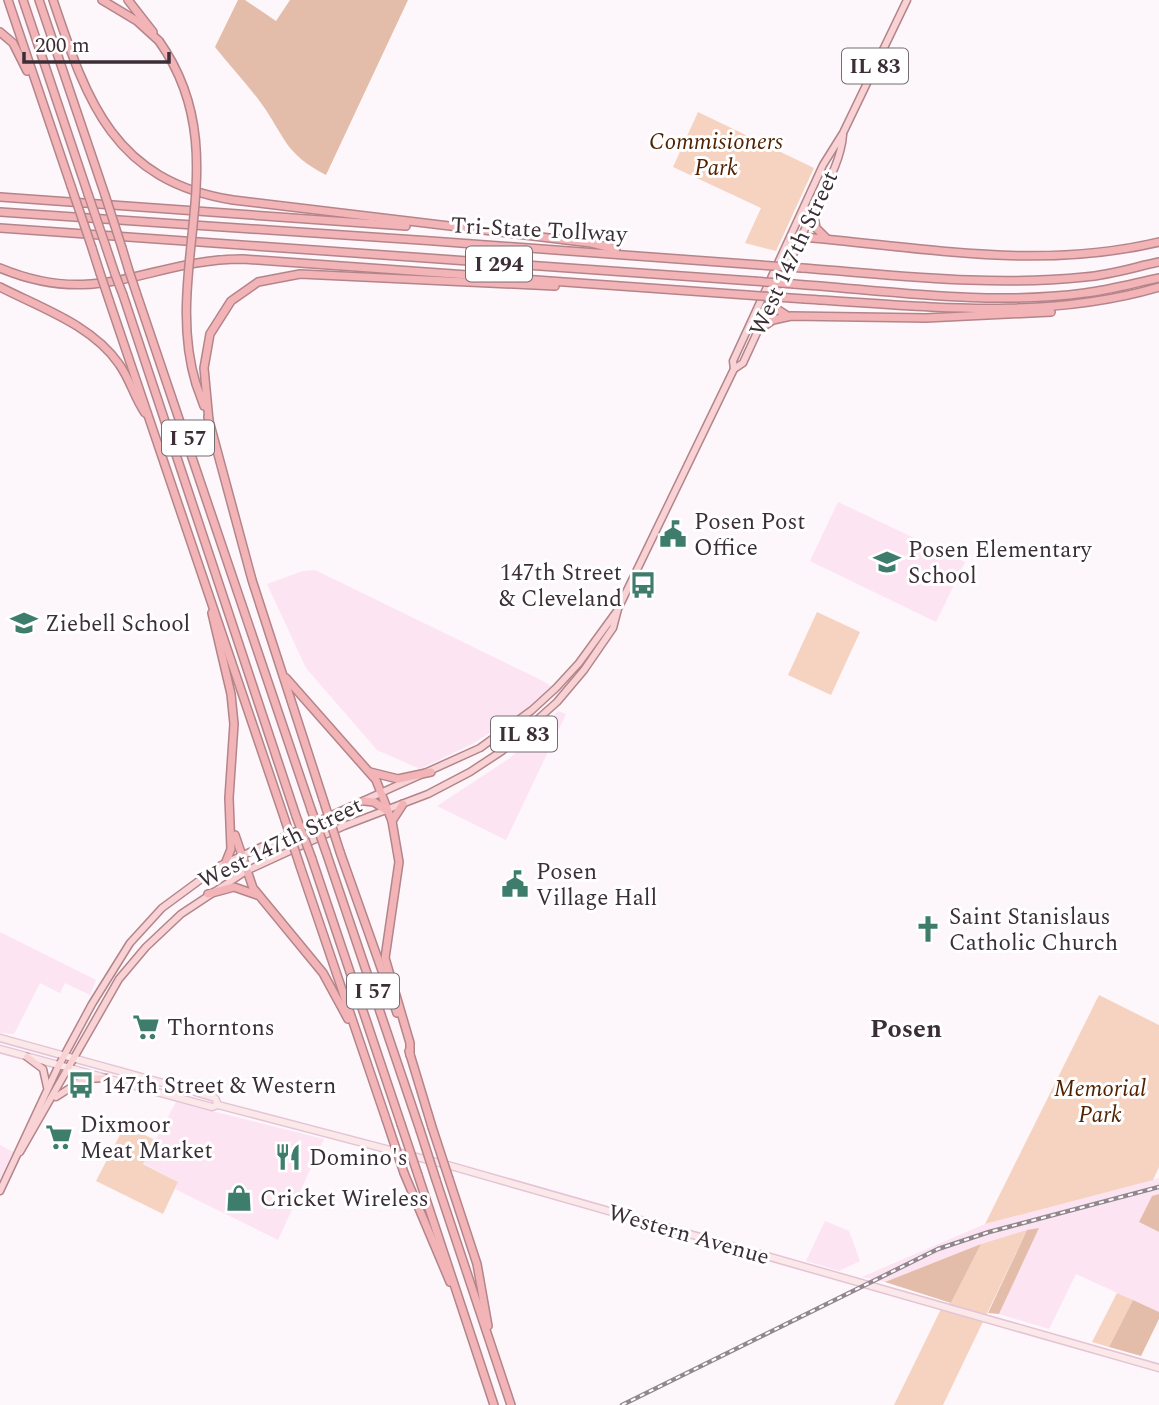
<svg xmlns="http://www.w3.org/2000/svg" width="1159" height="1405" font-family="Spectral,serif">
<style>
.built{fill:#fce4f2}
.green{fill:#f6d3c0}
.forest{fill:#e3bda9}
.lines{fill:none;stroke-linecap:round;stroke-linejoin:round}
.secondary-casing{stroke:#e4c3d7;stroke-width:9}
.primary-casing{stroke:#b3858a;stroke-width:9}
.motorway-casing{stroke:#b3858a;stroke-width:10}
.secondary{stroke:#fbe8e9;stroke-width:6}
.primary{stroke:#f8d2d4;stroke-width:6}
.motorway{stroke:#f3b4b7;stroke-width:7}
.rail-casing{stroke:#91878d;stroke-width:4.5}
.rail{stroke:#fff;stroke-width:2;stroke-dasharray:5;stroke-linecap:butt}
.motorway-bridge-casing{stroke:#b3858a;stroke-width:10;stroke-linecap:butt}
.motorway-bridge{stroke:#f3b4b7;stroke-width:7}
.labels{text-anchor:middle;stroke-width:6;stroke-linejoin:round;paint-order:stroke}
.shield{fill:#fff;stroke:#766d72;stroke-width:2}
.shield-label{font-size:21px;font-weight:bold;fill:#3b2e36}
.park-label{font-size:23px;font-style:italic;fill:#512202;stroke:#fff}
.street-label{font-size:23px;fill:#3b2e36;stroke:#fff}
.poi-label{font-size:23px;fill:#3b2e36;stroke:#fff;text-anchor:start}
.quarter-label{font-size:26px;font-weight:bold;fill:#3b2e36;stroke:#fff}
</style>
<rect width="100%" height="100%" fill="#fdf6fa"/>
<g class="built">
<path d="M838,502l127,60 -29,60 -126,-61z"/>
<path d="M315,570l226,110 10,6 -26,24 -53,34 -52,25 -43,-19 -71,-82 -39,-84 36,-13z"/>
<path d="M558,711l8,3 -60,126 -69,-34 73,-48z"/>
<path d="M0,932l96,48 -6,15 -25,-12 -5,10 -20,-10 -26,51 -14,-1z"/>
<path d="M176,1102l148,37 -46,101 -103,-51 3,-7 -35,-19z"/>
<path d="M0,1145l13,7 -13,28z"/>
<path d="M1159,1178v16l-7,2 -13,26 20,10v80l-83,-38 -27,55 -50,-15 40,-86 -58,16 -96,38 -23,-5 123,-53z"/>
<path d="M825,1221l24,10 11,30 -21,10 -33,-10z"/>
</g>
<g class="green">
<path d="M698,112l116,56 -38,83 -31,-8 16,-35 -88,-41z"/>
<path d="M817,612l43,20 -29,63 -43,-20z"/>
<path d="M1099,995l60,30v142l-6,13 -168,44z"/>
<path d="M125,1125l30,15 -12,24 35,18 -15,32 -67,-33z"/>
<path d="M1027,1230l-84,175h-49l49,-100 8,-2 30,-59z"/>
<path d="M1117,1293l16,7 -24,47 -17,-5z"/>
</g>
<g class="forest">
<path d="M238,0h7l31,21 14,-21h118l-82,175c-42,-22 -40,-37 -65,-72 -14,-19 -31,-37 -46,-56z"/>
<path d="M1159,1194v38l-20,-10 13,-26z"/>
<path d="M1039,1228l-40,86 -11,-1 39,-83z"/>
<path d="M981,1244l-30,59 -66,-21z"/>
<path d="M1133,1300l26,12v7l-18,37 -32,-9z"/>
</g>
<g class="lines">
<defs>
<g id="secondary">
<path d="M0,1038l192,53 23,7 3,7"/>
<path d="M0,1049l212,58 6,-2 233,61 708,202"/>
</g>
<g id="primary">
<path d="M734,369l9,-6c22,-48 44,-96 66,-143 12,-26 32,-56 34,-85"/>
<path d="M27,1057l16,12 4,18"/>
<path d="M56,1097l28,-18 23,-1"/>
<path d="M20,1152l99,-173 27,-32 35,-33 65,-43 98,-45 84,-32 42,-22 32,-21 55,-49 27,-32 29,-42 5,-19 116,-240 -1,-8 90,-196 20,-32 64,-133"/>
<path d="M0,1191l58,-124 34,-63 38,-61 32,-35 57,-42 261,-118 52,-38 24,-22 23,-25 38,-52"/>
</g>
<g id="motorway">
<path d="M8,0l63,186"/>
<path d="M23,0l65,194"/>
<path d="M39,0l66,195"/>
<path d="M53,0c34,101 60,181 180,200l358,43 25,6"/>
<path d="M102,0l35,21 22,20"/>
<path d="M128,0l25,32"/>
<path d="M0,32l13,11 14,28"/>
<path d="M0,197l406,29"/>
<path d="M813,211l3,17 10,10"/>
<path d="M0,212c253,17 507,33 760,53"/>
<path d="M0,228l753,53"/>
<path d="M790,239l11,-2c122,10 236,34 358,5"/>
<path d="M106,247l9,27"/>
<path d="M92,248l8,25"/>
<path d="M122,248l7,23"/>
<path d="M0,268c101,42 148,-9 243,-9l504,36"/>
<path d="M802,268c94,7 189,19 283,9 25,-2 50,-10 74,-15"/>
<path d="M794,284c96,7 195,22 291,9 25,-3 50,-10 74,-15"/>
<path d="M0,287c41,21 92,38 119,77 11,15 15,33 26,49"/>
<path d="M136,292l175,517"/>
<path d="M123,295l173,521"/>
<path d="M765,295l10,13 11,7"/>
<path d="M805,299c118,7 239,22 354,-12"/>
<path d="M109,300l176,520"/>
<path d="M758,330l15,-10 18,-4 135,2 125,-6"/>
<path d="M196,384l8,22"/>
<path d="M208,417l44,163 71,219"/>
<path d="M209,421l-5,-53 6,-34 21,-33 27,-19 42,-8 255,12"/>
<path d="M212,613l19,81 3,30 -5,74 2,51 -6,15"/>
<path d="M286,678l90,102 16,41 7,41 -14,96 25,85v12"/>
<path d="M370,772l28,7 33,-7"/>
<path d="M364,801l10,1 12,8"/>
<path d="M392,821l11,-17"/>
<path d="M235,835l18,53 70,85 25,46"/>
<path d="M326,852l94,278"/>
<path d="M340,852l57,161"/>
<path d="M312,859l89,265"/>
<path d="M300,866l86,253"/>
<path d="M208,894l26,-7 23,8"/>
<path d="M409,1051l23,76"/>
<path d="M404,1173l46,109"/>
<path d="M418,1175l76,230"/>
<path d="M449,1179l28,85 11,62"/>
<path d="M436,1180l75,225"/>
</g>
</defs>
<use href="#secondary" class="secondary-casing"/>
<use href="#primary" class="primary-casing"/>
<use href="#motorway" class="motorway-casing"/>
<use href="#secondary" class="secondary"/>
<use href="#primary" class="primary"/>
<use href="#motorway" class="motorway"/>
<defs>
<path id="rail" d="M622,1405l316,-156 51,-17 170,-45"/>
</defs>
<use href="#rail" class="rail-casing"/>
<use href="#rail" class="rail"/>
<defs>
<g id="motorway-bridge">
<path d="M159,41c80,113 2,227 37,343"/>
<path d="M71,186l21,62"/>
<path d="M88,194l18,53"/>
<path d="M105,195l17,53"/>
<path d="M760,265l42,3"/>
<path d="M129,271l7,21"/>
<path d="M100,273l9,27"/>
<path d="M115,274l8,21"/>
<path d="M753,281l41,3"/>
<path d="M747,295l58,4"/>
<path d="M323,799l17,53"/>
<path d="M311,809l15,43"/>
<path d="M296,816l16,43"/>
<path d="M285,820l15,46"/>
<path d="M386,1119l18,54"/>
<path d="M401,1124l17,51"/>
<path d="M432,1127l17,52"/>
<path d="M420,1130l16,50"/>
</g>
</defs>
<use href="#motorway-bridge" class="motorway-bridge-casing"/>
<use href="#motorway-bridge" class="motorway-bridge"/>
</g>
<defs>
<symbol id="civic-bare" viewBox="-9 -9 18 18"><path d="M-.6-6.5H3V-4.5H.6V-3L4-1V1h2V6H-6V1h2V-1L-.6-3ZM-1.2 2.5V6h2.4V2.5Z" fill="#3e7d6b" stroke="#fff" stroke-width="2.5" paint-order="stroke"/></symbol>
<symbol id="school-bare" viewBox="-9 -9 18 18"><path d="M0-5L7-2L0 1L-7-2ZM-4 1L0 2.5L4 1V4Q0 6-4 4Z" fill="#3e7d6b" stroke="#fff" stroke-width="2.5" paint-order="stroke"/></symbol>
<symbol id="bus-bare" viewBox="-9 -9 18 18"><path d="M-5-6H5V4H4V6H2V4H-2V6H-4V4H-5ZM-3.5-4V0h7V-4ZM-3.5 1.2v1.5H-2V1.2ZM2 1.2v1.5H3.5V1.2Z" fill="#3e7d6b" stroke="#fff" stroke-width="2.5" paint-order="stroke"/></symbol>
<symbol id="church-bare" viewBox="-9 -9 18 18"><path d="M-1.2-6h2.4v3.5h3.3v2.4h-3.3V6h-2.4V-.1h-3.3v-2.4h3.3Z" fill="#3e7d6b" stroke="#fff" stroke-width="2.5" paint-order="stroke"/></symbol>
<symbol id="supermarket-bare" viewBox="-9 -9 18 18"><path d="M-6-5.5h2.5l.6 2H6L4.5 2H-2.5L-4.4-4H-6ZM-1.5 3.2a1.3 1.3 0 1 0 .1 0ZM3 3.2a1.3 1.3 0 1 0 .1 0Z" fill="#3e7d6b" stroke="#fff" stroke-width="2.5" paint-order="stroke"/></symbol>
<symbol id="restaurant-bare" viewBox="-9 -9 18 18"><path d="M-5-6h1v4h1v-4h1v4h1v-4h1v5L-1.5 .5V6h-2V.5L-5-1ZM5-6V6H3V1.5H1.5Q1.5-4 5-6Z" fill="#3e7d6b" stroke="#fff" stroke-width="2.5" paint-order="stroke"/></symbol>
<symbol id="shop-bare" viewBox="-9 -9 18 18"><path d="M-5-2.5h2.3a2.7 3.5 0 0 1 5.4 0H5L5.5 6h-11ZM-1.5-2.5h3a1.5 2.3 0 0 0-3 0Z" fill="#3e7d6b" stroke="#fff" stroke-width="2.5" paint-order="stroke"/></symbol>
</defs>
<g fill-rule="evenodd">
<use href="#civic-bare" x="654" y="515" width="38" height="38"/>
<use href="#school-bare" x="868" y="543" width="38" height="38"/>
<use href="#bus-bare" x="624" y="566" width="38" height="38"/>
<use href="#school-bare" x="5" y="604" width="38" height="38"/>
<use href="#civic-bare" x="496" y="865" width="38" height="38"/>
<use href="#church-bare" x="909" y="910" width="38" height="38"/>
<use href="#supermarket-bare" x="127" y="1008" width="38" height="38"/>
<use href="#bus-bare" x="62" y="1066" width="38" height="38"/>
<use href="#supermarket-bare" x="40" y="1118" width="38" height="38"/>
<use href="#restaurant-bare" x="269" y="1138" width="38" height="38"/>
<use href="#shop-bare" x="220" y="1179" width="38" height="38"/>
</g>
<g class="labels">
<g class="shield">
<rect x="842" y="48.5" width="66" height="35" rx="5"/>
<rect x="466" y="246.5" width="66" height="35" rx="5"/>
<rect x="162" y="420.5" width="52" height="35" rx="5"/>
<rect x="491" y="716.5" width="66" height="35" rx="5"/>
<rect x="347" y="973.5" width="52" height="35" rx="5"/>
</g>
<g class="shield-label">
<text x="875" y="73">IL 83</text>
<text x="499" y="271">I 294</text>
<text x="188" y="445">I 57</text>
<text x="524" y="741">IL 83</text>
<text x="373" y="998">I 57</text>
</g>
<g class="park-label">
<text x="716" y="149">Commisioners<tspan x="716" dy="26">Park</tspan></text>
<text x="1100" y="1096">Memorial<tspan x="1100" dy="26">Park</tspan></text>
</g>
<g class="street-label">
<text transform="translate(539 229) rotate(3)" y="8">Tri-State Tollway</text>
<text transform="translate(793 253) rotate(-65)" y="8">West 147th Street</text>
<text transform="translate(280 842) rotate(-26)" y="8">West 147th Street</text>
<text transform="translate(689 1234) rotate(16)" y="8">Western Avenue</text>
</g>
<g class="poi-label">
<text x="694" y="529">Posen Post<tspan x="694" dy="26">Office</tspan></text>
<text x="908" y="557">Posen Elementary<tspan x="908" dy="26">School</tspan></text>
<text x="622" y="580" text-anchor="end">147th Street<tspan x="622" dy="26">&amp; Cleveland</tspan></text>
<text x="45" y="631">Ziebell School</text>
<text x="536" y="879">Posen<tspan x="536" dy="26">Village Hall</tspan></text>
<text x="949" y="924">Saint Stanislaus<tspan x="949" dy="26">Catholic Church</tspan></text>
<text x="167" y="1035">Thorntons</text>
<text x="102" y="1093">147th Street &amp; Western</text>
<text x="80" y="1132">Dixmoor<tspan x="80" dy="26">Meat Market</tspan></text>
<text x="309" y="1165">Domino's</text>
<text x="260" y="1206">Cricket Wireless</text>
</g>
<g class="quarter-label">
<text x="906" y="1037">Posen</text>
</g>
</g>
<path d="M24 52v10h145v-10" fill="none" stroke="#3b2e36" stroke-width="3.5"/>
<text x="35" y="52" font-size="21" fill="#3b2e36" stroke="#ffffff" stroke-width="5" paint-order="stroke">200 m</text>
</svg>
